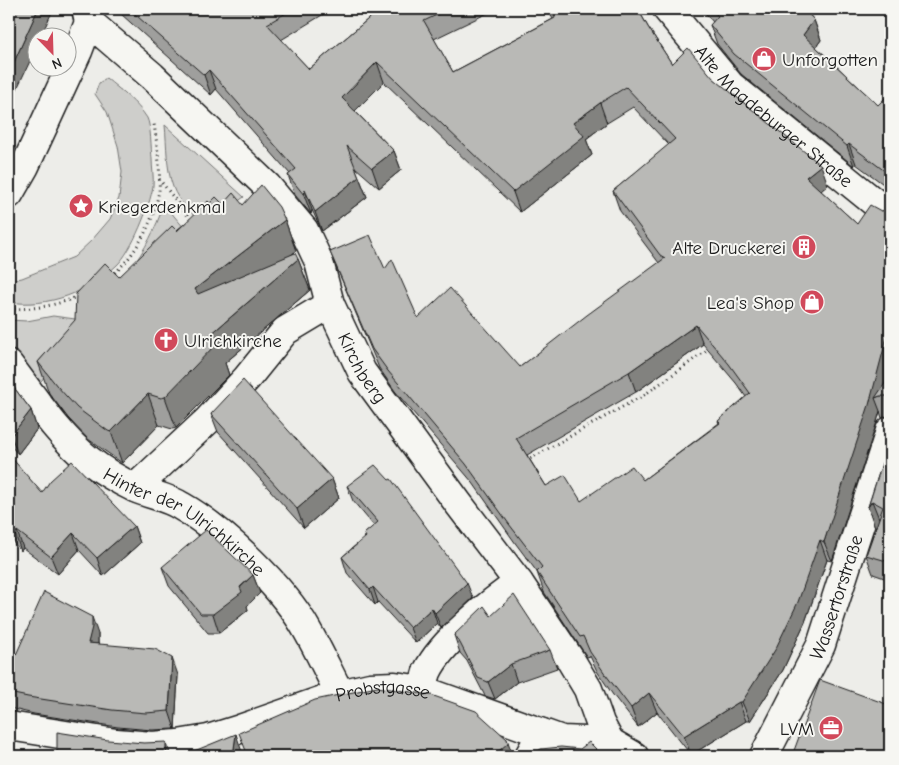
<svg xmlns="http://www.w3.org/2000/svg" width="899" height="765" font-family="'Comic Neue',sans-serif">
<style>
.green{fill:#cececb;stroke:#757574}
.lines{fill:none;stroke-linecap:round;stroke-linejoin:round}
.minor-casing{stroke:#1c1c1c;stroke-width:31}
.path{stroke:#1c1c1c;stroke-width:3;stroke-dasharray:1 4;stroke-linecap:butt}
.minor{stroke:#f6f6f2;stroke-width:28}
.wall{fill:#9f9f9d;stroke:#1c1c1c;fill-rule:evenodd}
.shaded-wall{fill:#82827f;stroke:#1c1c1c}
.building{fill:#b9b9b6;stroke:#1c1c1c;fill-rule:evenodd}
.labels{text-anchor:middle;stroke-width:4;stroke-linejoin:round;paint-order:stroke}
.poi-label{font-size:19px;fill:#1c1c1c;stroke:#f6f6f2;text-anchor:start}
.street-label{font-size:19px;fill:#1c1c1c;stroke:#f6f6f2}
</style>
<rect width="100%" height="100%" fill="#edede9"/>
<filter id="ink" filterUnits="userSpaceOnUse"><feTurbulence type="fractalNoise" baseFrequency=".02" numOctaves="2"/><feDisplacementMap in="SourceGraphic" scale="10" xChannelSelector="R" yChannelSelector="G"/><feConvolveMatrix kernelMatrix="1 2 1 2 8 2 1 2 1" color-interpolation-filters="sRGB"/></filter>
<g filter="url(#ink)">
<g class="green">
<path d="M106,78c14,12 31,24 41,40 4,8 4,31 5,41 0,9 2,19 1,27 -3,20 -21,65 -36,79 -28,27 -69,43 -108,37v-21l13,-3 52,-21 18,-17 18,-21 9,-21 3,-26 -4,-26 -11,-34 -12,-18 4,-11z"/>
<path d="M165,125l79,72 -40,29c-10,-11 -26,-24 -31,-39 -7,-19 -6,-42 -8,-62z"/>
<path d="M164,204l26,31 -60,35c16,-22 25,-40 34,-66z"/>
<path d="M53,316l37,5 -2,10 -48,51 -31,-38v-24l18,1z"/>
</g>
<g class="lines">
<defs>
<g id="minor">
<path id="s1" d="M667,9l63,76 160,130"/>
<path id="s2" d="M89,22l63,54 115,110 37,44 15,32 11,42 32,68 96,131 61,80 51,76 18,30 12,34 10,19"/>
<path d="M9,194l16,-28 53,-115 11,-29 -3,-13"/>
<path id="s3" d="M9,365c24,31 49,71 80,95 14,11 31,21 46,28 15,7 32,9 46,18 42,24 102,81 126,124 12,21 22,43 33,64"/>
<path d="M135,488l72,-67 40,-43 38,-47 45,-27"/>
<path d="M422,690c2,-6 3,-12 5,-18 14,-30 65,-71 92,-89"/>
<path id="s4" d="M9,726l107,17 36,3 26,-2 30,-5 32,-10 100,-35 30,-7 25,-1 27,4 140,50 48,2 24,14"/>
<path d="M529,756l13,-23"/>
<path id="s5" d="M764,756l57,-111 69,-214"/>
</g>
</defs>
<use href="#minor" class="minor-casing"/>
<g class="path">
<path d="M159,179l33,42"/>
<path d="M111,276c24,-19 44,-56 48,-86 2,-22 -2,-45 -5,-66"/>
<path d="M9,309c26,0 46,-3 70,-13"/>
<path d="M526,461l118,-66 66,-47"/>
</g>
<use href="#minor" class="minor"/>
</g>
<g class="wall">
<path d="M118,9h214l-51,31 28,29 71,-60h116l-62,30 19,33 100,-53 -6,-10h91l10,18 24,37 41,14 115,107 -7,6 36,33 24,-13 8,-1 1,-1v163l-2,6 2,-2v40h-3l-5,2 -2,-7 -4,14 -44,136 -5,-1 -22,62 -22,48 -33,51h-4l-55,34 -34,-43 -19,15 -25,-32 -16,-24 -7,-15 -3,1 -43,-65 -7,-20 -21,-28 -43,-61 -78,-92 -16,-23 -41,-97 -8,-19 55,17 33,49 102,49 139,-104 -39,-52 -7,-20 56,-46 -36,-38 -26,16 -21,16 6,16 -72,57 -136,-130 -29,29 39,40 7,19 -22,18 -24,-21 12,30 -45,34 -10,-21 -1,4 -16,-19 -7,-20 2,-1 -74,-85 -5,6 -90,-81zM703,344l33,39 10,14 -28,24 1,2 -76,57 -62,21 -35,-15 -19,-31 109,-63z"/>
<path d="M702,9h102l10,11 7,20 -5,7 62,58 12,-12v96l-34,-25 -2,2 -113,-92 -24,-30 -7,-19 3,-3z"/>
<path d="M210,203l13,1 20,1 42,15 11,31 -4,4 6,4 12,31 -85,73 4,12 -53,53 -4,1 -13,-4 -37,38 -34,-24 -20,-21 -19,-25 -11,-31 81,-85z"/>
<path d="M9,381l22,29 6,19 -19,25 -9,-10z"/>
<path d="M211,414l121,65 7,19 -35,30 -86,-96z"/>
<path d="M890,439v141l-17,-6 -7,-19 9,-28 -7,-20z"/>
<path d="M9,458l33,35 92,33 6,17 -37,33 -24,-26 -21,24 -35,-26 -2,3 -12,-13z"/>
<path d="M347,486l126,112 -32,30 -4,-5 -21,20 -38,-41 -3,3 -28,-32 -5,-16 23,-20 -1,-3 10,-8 -21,-25z"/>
<path d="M162,567l91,8 7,18 -13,13 1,4 -29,23h-11l-39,-47z"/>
<path d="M491,616l59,34 7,18 -40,14 -22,17 -10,-3 -18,-35 -7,-8 -6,-18z"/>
<path d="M98,634v10l80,31 -3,54 -23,1 -34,-3 -84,-13 -25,-6v-53l6,2z"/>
</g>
<g class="shaded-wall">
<path d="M38,9h13l1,3 -12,26h-2v6l-23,49 -6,11v-31z"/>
<path d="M814,20l7,20 -11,15 -7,-20z"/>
<path d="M377,62l7,20 -35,35 -7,-19z"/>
<path d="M209,70l7,19 -5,6 -7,-20z"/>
<path d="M600,103l7,20 -21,16 6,16 -72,57 -7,-20 60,-69z"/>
<path d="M849,144l7,20 -2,2 -7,-20z"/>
<path d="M394,151l7,19 -22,18 -7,-20z"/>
<path d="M821,165l7,20 -15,11 -7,-19z"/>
<path d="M359,177l8,20 -45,34 -7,-19z"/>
<path d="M305,190l7,20 -1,4 -7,-19z"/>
<path d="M285,220l11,31 -89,69 -12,-31z"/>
<path d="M298,259l12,31 -85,73 4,12 -53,53 -11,-31 45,-62z"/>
<path d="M696,325l7,19 -67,48 -7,-20z"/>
<path d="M890,325v47l-6,24h-4l-5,2 5,13 -4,14 -44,136 -8,-19z"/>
<path d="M148,394l11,31 -37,38 -11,-31z"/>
<path d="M31,410l6,19 -19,25 -7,-18z"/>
<path d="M332,479l7,19 -35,30 -7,-19z"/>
<path d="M872,501l8,20 -5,6 -7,-20z"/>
<path d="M134,526l6,17 -37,33 -6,-18z"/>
<path d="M17,531l6,17 -2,3 -6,-17z"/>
<path d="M73,533l6,17 -21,24 -7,-17z"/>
<path d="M820,540l7,20 -22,62 -22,48 -33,51 -8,-19z"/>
<path d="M253,575l7,18 -13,13 1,4 -29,23 -6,-19z"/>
<path d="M467,583l6,15 -32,30 -6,-15z"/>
<path d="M373,587l5,15 -3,3 -5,-15z"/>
<path d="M432,608l5,15 -21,20 -6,-15z"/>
<path d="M92,617l6,17v10l-10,-1z"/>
<path d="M172,658l6,17 -3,54 -6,-18z"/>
<path d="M511,664l6,18 -22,17 -7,-17z"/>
<path d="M649,693l8,19 -19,15 -7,-19z"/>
<path d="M739,702l7,19 -55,34 -7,-19z"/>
<path d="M236,734l6,18v4h-9z"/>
<path d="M507,739l6,17h-20z"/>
<path d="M166,742l6,14h-6z"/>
</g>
<g class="building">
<path d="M9,9h29l-29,64z"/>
<path d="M129,9h164l-26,15 42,45 71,-60h69l-25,12 29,51 102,-54 -4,-9h87l10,18 24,37 16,-16 25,30 108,87 -15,12 51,47 13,-19 11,6 8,-1 1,-1v116l-21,80 -45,137 -4,-2 -22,62 -23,48 -33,52h-3l-55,34 -35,-43 -18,15 -25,-33 -16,-23 -7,-16 -3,1 -43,-65 5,-5 -33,-43 -43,-60 -78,-93 -16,-22 -42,-97 40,-17 15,34 7,-10 26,59 32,-30 70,79 67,-52 78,-57 -5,-3 -47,-64 62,-52 -49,-52 -26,16 -27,20 11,13 -71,56 -136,-130 -35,36 52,53 -22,17 -25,-22 12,31 -44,35 -10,-22 -1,5 -16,-20 8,-6 -87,-99 -5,5zM696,325l33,39 21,29 -32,28 2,2 -77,57 -11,-14 -51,35 -16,-26 -19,11 -30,-48 113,-66z"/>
<path d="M711,9h93l10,11 -11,15 75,70 12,-12v82l-41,-31 -2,2 -113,-92 -24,-29 8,-9z"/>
<path d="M890,176v6l-2,-3z"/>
<path d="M261,185l18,22 6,13 -90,69 3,5 97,-41 3,6 -88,76 7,8 -52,54 -4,1 -13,-4 -37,38 -3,-1 -31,-23 -20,-22 -19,-24 37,-42 1,-26 29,-31 14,14 53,-51 5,5 31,-30 2,2 6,-6 7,7 10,-11 10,12z"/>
<path d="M890,376v22l-3,-2h-7l-5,2z"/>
<path d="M243,380l89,99 -35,30 -86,-95z"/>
<path d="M9,381l22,29 -20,26 -2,-3z"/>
<path d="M890,439v123l-24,-7 17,-48 -11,-6 -4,6z"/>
<path d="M10,456l32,37 8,-12 22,-20 62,65 -37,32 -24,-25 -22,24 -34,-26 -2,3 -6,-7v-69z"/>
<path d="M375,465l14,15 2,-1 76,104 -32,30 -3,-5 -22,20 -37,-41 -3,3 -28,-33 24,-20 -2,-3 14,-12 -31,-36z"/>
<path d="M206,530l47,45 -13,12 2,5 -29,22h-12l-39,-47z"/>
<path d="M44,592l48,25v10l-4,16 67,6 17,9 -3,53 -23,2 -34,-3 -84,-13 -19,-4v-38l6,2z"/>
<path d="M514,595l36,55 -39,14 -23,18 -10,-4 -18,-35 -6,-8 30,-29 7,10z"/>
<path d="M820,680l69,25 1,-2v53h-98z"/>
<path d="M377,687l54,8 45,16 31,28 1,4 -15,13h-245l-9,-23 76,-33z"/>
<path d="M57,732l51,8 36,3 22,-1v14h-109z"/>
<path d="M236,734l-3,22h-51z"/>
<path d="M589,742l14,14h-73l11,-7 20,-2 19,2z"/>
<path d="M9,751l46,5h-46z"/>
</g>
</g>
<defs>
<symbol id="shop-disc" viewBox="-11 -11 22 22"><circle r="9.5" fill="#d1495b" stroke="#f6f6f2"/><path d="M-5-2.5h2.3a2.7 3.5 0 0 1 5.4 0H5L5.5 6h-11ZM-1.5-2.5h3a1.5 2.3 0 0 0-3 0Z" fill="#fff"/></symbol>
<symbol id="sight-disc" viewBox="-11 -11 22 22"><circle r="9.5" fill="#d1495b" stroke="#f6f6f2"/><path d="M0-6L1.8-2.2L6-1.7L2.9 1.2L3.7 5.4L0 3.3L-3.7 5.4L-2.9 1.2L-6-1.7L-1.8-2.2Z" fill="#fff"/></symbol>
<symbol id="building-disc" viewBox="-11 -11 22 22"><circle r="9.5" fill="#d1495b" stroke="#f6f6f2"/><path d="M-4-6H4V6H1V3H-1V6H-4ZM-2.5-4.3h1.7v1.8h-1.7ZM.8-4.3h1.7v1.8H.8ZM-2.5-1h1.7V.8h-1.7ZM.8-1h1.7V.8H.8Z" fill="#fff"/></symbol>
<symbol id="church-disc" viewBox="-11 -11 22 22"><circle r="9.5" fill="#d1495b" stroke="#f6f6f2"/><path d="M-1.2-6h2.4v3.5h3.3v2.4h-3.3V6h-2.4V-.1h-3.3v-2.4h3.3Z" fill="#fff"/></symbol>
<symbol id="office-disc" viewBox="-11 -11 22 22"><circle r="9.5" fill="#d1495b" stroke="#f6f6f2"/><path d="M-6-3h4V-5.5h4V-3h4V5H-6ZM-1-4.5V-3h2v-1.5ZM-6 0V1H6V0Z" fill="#fff"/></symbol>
</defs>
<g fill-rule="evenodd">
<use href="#shop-disc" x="750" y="45" width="28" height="28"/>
<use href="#sight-disc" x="67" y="192" width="28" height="28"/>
<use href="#building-disc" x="790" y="233" width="28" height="28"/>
<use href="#shop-disc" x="798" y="288" width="28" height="28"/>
<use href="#church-disc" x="152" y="326" width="28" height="28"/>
<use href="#office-disc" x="817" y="714" width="28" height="28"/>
</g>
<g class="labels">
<g class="poi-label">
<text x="782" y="66">Unforgotten</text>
<text x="98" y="213">Kriegerdenkmal</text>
<text x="786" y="254" text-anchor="end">Alte Druckerei</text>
<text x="794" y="309" text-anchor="end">Lea's Shop</text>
<text x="184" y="347">Ulrichkirche</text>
<text x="814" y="735" text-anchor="end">LVM</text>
</g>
<g class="street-label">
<text dy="7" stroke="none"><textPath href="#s1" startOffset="152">Alte Magdeburger Straße</textPath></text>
<text dy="7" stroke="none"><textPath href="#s2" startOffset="450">Kirchberg</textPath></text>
<text dy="7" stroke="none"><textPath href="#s3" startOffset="239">Hinter der Ulrichkirche</textPath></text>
<text dy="7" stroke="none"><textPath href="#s5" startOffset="175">Wassertorstraße</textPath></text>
<text dy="7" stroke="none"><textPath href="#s4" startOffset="384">Probstgasse</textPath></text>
</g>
</g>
<rect width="899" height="765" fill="none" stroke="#f6f6f2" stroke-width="30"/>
<rect x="15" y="15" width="869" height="735" fill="none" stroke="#1c1c1c" stroke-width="2" filter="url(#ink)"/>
<g transform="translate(52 52) rotate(157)"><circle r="24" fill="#f6f6f2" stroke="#9f9f9c"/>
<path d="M0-4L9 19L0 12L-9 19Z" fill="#d1495b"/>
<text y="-8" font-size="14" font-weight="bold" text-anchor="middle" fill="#1c1c1c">N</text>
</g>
</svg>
